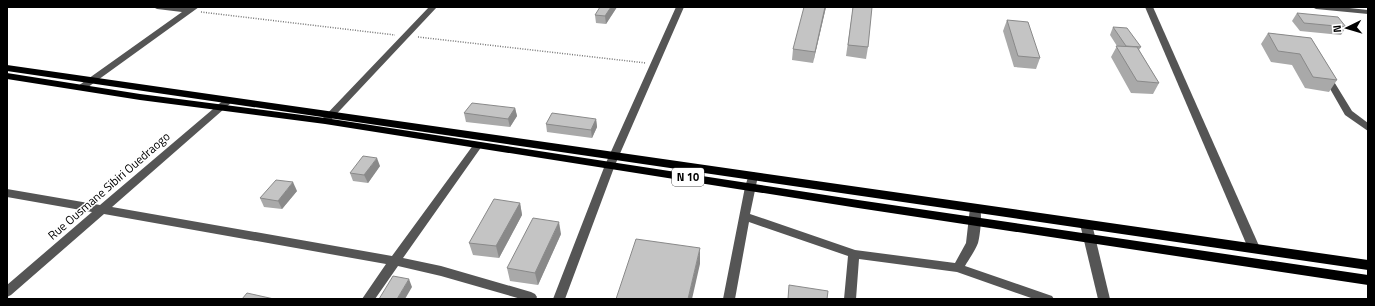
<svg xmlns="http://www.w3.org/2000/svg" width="1375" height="306" font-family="'Titillium Web',sans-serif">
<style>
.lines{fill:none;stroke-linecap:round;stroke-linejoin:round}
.path{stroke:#777;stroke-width:1.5;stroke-dasharray:1 1.5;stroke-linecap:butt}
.minor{fill:#555;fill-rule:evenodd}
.major{fill:#000;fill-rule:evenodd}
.wall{fill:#a9a9a9}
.shaded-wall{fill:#898989}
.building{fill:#c4c4c4;stroke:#898989}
.labels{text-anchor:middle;stroke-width:3;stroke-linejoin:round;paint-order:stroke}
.shield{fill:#fff;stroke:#4c4c4c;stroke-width:1}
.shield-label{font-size:11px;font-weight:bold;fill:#000}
.street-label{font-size:12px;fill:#000;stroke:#fff}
</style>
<rect width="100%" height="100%" fill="#fff"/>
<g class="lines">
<g class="path">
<path d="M201,12l194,23"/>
<path d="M418,37l228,26"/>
</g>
<g class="minor">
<path d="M153,7l35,1 11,-1 -115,83h-6l-2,-2 2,-2 104,-74 -25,-3z"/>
<path d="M429,7h8l-109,116h-6l-2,-2 2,-2z"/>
<path d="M676,7h8l-69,158 -50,134h-12l52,-134z"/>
<path d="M1145,7h8l107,241 -2,3 -4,1 -4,-1 -2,-3z"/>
<path d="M1312,7h28l28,3v4l-52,-5z"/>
<path d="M1329,77l4,3 19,31 16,12v8l-23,-16 -20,-35z"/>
<path d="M229,97l5,3 -2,2 -120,105 280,49 82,-112 3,-1 5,3 -79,112 38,8 90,26 4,2 2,3 -1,2h-15l-80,-23 -43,-10 -23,33h-13l24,-35 -282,-50 -93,81 -4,2v-12l85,-73 -85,-15v-8l93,16 126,-107z"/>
<path d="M753,172l4,2 1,2 -8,38 105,36 100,13 11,-20 4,-35 1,-3h8c4,7 1,31 -1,38 -3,8 -9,16 -13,23l87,30 2,3h-20l-77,-27 -98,-13 -3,40h-12l4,-43 -99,-34 -14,77h-12l22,-112 4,-13z"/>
<path d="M1086,220l4,1 2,3 18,75h-12l-18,-75 2,-3z"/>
</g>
<g class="major">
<path d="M7,65l1361,195v10l-1361,-199z"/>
<path d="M7,73l133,21 185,24 533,82 510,75v10l-510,-77 -533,-84 -185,-24 -133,-21z"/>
</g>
</g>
<g class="wall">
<path d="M617,7l-11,17 -10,-1 -1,-8z"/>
<path d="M826,7l-13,56 -21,-3 1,-11z"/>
<path d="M853,7l15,40 -2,12 -20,-3z"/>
<path d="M1297,13l49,14 -5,8 -41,-4 -8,-10z"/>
<path d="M1007,20l33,38 -4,11 -22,-2 -11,-36z"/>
<path d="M1113,27l28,20 -2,3 20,33 -6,11 -22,-1 -20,-36 6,-11 -7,-11z"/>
<path d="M1268,33l43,5 26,42 -8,12 -24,-4 -13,-23 -21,-3 -10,-18z"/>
<path d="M515,108l2,8 -7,11 -44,-5 -2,-9z"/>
<path d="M596,119l1,8 -5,11 -45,-6 -1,-8z"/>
<path d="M380,166l-12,17 -15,-2 -3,-8z"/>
<path d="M297,191l-15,18 -18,-2 -4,-9z"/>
<path d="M520,203l2,12 -23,43 -26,-3 -4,-12z"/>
<path d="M561,234l-23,51 -28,-4 -3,-13z"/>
</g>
<g class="shaded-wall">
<path d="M611,7h6l-11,17 -1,-8z"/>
<path d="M825,7h1l-13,56 2,-11z"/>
<path d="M515,108l2,8 -7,11 -2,-8z"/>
<path d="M596,119l1,8 -5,11 -1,-8z"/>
<path d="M377,158l3,8 -12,17 -4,-8z"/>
<path d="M293,182l4,9 -15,18 -4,-8z"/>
<path d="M520,203l2,12 -23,43 -3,-12z"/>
<path d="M559,222l2,12 -23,51 -3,-12z"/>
<path d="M700,248v16l-8,35h-4z"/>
<path d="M409,279l3,8 -7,12h-8z"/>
</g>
<g class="building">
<path d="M600,7h11l-6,9 -10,-1z"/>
<path d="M804,7h21l-10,45 -22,-3z"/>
<path d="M853,7h19l-4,40 -20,-2z"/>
<path d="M1297,13l41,4 8,10 -42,-4z"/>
<path d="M1007,20l21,2 12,36 -22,-2z"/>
<path d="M1113,27l14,1 14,19 -15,-1z"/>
<path d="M1268,33l43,5 26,42 -24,-3 -13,-23 -22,-3z"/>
<path d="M1116,46l21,1 22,36 -22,-2z"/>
<path d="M472,103l43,5 -7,11 -44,-6z"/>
<path d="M552,113l44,6 -5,11 -45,-6z"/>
<path d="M363,156l14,2 -13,17 -14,-2z"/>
<path d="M276,180l17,2 -15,19 -18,-3z"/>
<path d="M494,199l26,4 -24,43 -27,-3z"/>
<path d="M533,218l26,4 -24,51 -28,-5z"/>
<path d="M636,239l64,9 -12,51h-72z"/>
<path d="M393,276l16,3 -12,20h-18z"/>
<path d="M789,285l39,6 -1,8h-39z"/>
<path d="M247,293l27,6h-32z"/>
</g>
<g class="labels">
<rect class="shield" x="672" y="168" width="32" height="18" rx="3"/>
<g class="shield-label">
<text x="688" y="181">N 10</text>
</g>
<g class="street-label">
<text transform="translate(109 186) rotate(-41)" y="4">Rue Ousmane Sibiri Ouedraogo</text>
</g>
</g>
<rect width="1375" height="306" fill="none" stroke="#000000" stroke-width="16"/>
<g transform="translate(1347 28) rotate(265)" stroke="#ffffff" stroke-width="3" paint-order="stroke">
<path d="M0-3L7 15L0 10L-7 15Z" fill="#000000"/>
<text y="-6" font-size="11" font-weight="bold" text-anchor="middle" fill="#000000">N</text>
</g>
</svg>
